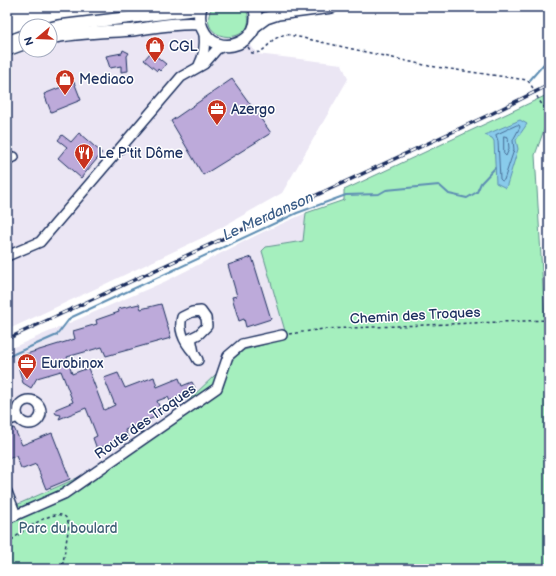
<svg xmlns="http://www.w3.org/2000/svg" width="556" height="576" font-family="'Balsamiq Sans',sans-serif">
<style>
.built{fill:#ebe6f4}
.green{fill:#a5efbe;stroke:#608f8e}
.water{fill:#89cbeb;stroke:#5d8db3}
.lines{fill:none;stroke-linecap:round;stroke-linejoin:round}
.shore{stroke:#476d96;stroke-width:1}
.stream{stroke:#5d8db3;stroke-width:2}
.building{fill:#bdaada;stroke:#1b2f5e}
.minor-casing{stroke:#1b2f5e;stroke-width:12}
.major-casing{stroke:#1b2f5e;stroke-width:14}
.path{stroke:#1b2f5e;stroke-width:1.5;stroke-dasharray:3 3;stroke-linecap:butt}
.minor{stroke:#fff;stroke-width:9}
.major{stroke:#fff;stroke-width:11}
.rail-casing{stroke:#1b2f5e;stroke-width:3.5}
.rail{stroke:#fff;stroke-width:2;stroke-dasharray:6;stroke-linecap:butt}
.labels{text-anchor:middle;stroke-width:3;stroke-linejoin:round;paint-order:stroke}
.poi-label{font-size:14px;fill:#1b2f5e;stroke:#fff;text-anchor:start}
.street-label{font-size:14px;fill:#1b2f5e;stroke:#fff}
.park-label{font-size:14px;fill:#3e5f76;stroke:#fff}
.water-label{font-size:15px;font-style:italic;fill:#3c5e88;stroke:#fff}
</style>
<rect width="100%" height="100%" fill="#fff"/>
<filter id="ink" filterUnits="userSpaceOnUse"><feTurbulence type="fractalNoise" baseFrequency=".025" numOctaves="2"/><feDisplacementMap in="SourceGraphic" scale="8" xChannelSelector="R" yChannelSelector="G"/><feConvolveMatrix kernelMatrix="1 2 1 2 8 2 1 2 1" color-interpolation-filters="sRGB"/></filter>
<g filter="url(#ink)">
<g class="built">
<path d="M231,17l26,37 85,10 6,15 -66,114 -76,43 -107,51 -92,43v-272l22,-8h21l1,-8 122,-11z"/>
<path d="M306,213l-2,28 -38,6 -4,4 25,87 -43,12 -18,39 -106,66 -45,24 -68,31v-160l157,-68 99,-50z"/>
</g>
<g class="green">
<path d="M212,7h33c20,40 -53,39 -33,0z"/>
<path d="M549,94v22l-14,39 10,168 4,-1v247h-542v-60l102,-45 36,-22 71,-68 28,-24 43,-12 -25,-87 4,-4 37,-6 3,-28 38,-13v-10z"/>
</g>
<path class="water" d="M520,120l7,4 -11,16 2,9 -12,39 -10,-5 -2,-42 -2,-3 -7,-3z"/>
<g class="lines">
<g class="shore">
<path d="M517,125h2l1,2 -7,13 1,10 -10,30 -2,1 -2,-2 -2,-38 -2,-6z"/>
<path d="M504,136l4,1 1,12 -3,7 -2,-2z"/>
</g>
<g class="stream">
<path d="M530,80l19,-22"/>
<path d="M7,357l50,-22 13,-17 227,-105 49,-18 33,-1 7,-4 53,-5 10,9 18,4 10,-6 4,-9 14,-15"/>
</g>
</g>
<g class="building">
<path d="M123,50l6,3 -2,3 1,15 -7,1v-6l-11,2 -4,-12 16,-3z"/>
<path d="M151,52l15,12 -6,7 -2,-2 -1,2 -13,-11z"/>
<path d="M232,79l39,54 -68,42 -32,-54z"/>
<path d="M74,82l7,18 -30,12 -7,-18z"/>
<path d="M79,133l23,20 -21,25 -23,-20 9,-11 -9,-7 4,-5 9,7z"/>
<path d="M252,257l19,62 -25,8 -2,-8 -5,2 -7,-24 5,-1 -9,-31z"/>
<path d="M139,304l2,5 20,-5 10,34 -65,18 -4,-9 -35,10 5,17 16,-6 16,42 11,-5 -11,-27 14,-5 7,15 29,-11 3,10 22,-9 3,8 10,-4 3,6 -11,4 1,2 -15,7 -2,-4 -11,4 5,13 -37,16 3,7 -31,12 -4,-11 4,-2 -11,-28 -27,11 2,-4 -5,-1 -1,-2 1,-3 17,-7 -12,-31 -24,7 -6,10 -8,-5 -4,-14 7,-2 -3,-12 52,-16 -2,-8 24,-7 -1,-4 23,-8 -1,-3z"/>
<path d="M14,428l8,17 30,-12 18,46 -24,10 -10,-25 -13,5 -2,-1 -5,-12 -9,3v-28z"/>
</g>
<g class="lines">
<defs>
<g id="minor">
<path d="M199,65c6,-10 6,-21 5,-33"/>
<path d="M7,159l7,-2"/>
<path d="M7,256l33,-14 141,-165 23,-13 13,-15 8,-3"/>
<path d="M194,353c-9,-10 -16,-23 -12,-36l10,-5 9,-1 5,7 1,8 -8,8 -8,4 3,15 4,7"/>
<circle cx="29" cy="412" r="12"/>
<path d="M7,421l11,-4"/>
<path d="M7,492l9,23"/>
<path d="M7,519l57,-25 153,-106 11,-32 14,-12 40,-9"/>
</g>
<g id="major">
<path d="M201,7c-2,7 -2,14 1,21 14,34 65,14 52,-21"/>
<path d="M255,26l11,-8 12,-4 54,-7"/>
<path d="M50,28l8,-2 135,-16 4,-3"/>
<path d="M50,38c27,-6 55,-6 83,-8 22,-3 45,-8 67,-6"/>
<path d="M7,42l19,-7"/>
<path d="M7,50l19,-7"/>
</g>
</defs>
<use href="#minor" class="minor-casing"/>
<use href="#major" class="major-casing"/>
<g class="path">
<path d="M248,47l4,6c10,1 14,-6 21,-13 3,-2 8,-4 12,-6l144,32 98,14c9,9 10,24 22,30"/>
<path d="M289,334l35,-5 225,-9"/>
<path d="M7,544c9,-8 50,-41 60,-25 1,2 1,4 2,6l-7,44"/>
</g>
<use href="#minor" class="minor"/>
<use href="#major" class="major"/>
<defs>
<path id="rail" d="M7,339l486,-226 56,-28"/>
</defs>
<use href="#rail" class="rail-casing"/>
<use href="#rail" class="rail"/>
</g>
</g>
<defs>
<symbol id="shop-pin" viewBox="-11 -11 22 30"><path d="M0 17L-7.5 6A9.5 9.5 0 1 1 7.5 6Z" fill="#c8321e" stroke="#fff"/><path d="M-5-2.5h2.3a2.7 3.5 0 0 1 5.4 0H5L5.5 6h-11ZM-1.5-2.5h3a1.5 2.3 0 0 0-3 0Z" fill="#fff"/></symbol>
<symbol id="office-pin" viewBox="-11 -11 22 30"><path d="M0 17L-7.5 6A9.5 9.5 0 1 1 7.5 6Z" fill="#c8321e" stroke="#fff"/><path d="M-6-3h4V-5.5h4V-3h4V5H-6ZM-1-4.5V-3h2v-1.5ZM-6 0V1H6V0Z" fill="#fff"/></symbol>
<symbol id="restaurant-pin" viewBox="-11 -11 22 30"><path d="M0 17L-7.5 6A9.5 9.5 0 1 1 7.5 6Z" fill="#c8321e" stroke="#fff"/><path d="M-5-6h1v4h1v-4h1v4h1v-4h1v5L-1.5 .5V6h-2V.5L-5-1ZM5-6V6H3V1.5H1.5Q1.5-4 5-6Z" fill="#fff"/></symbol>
</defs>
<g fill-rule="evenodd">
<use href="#shop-pin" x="144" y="35" width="22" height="30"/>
<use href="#shop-pin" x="54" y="68" width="22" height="30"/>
<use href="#office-pin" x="206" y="98" width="22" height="30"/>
<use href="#restaurant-pin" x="73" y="142" width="22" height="30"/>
<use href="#office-pin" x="16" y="352" width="22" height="30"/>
</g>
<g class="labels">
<g class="poi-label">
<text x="169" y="51">CGL</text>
<text x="79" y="84">Mediaco</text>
<text x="231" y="114">Azergo</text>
<text x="98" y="158">Le P'tit Dôme</text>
<text x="41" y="368">Eurobinox</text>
</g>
<g class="street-label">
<text transform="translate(415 315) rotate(-3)" y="5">Chemin des Troques</text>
<text transform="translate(145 421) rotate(-35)" y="5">Route des Troques</text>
</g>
<g class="park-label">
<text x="68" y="533">Parc du boulard</text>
</g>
<g class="water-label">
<text transform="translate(268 216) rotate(-24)" y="5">Le Merdanson</text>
</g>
</g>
<rect width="556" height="576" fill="none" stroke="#fff" stroke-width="24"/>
<rect x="12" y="12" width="532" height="552" fill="none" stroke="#1b2f5e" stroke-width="1.5" filter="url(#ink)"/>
<g transform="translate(38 38) rotate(251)"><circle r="19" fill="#ffffff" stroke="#a4acbf"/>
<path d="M0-3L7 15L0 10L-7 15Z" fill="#c8321e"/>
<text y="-6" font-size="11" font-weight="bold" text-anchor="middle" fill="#1b2f5e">N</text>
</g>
</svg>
